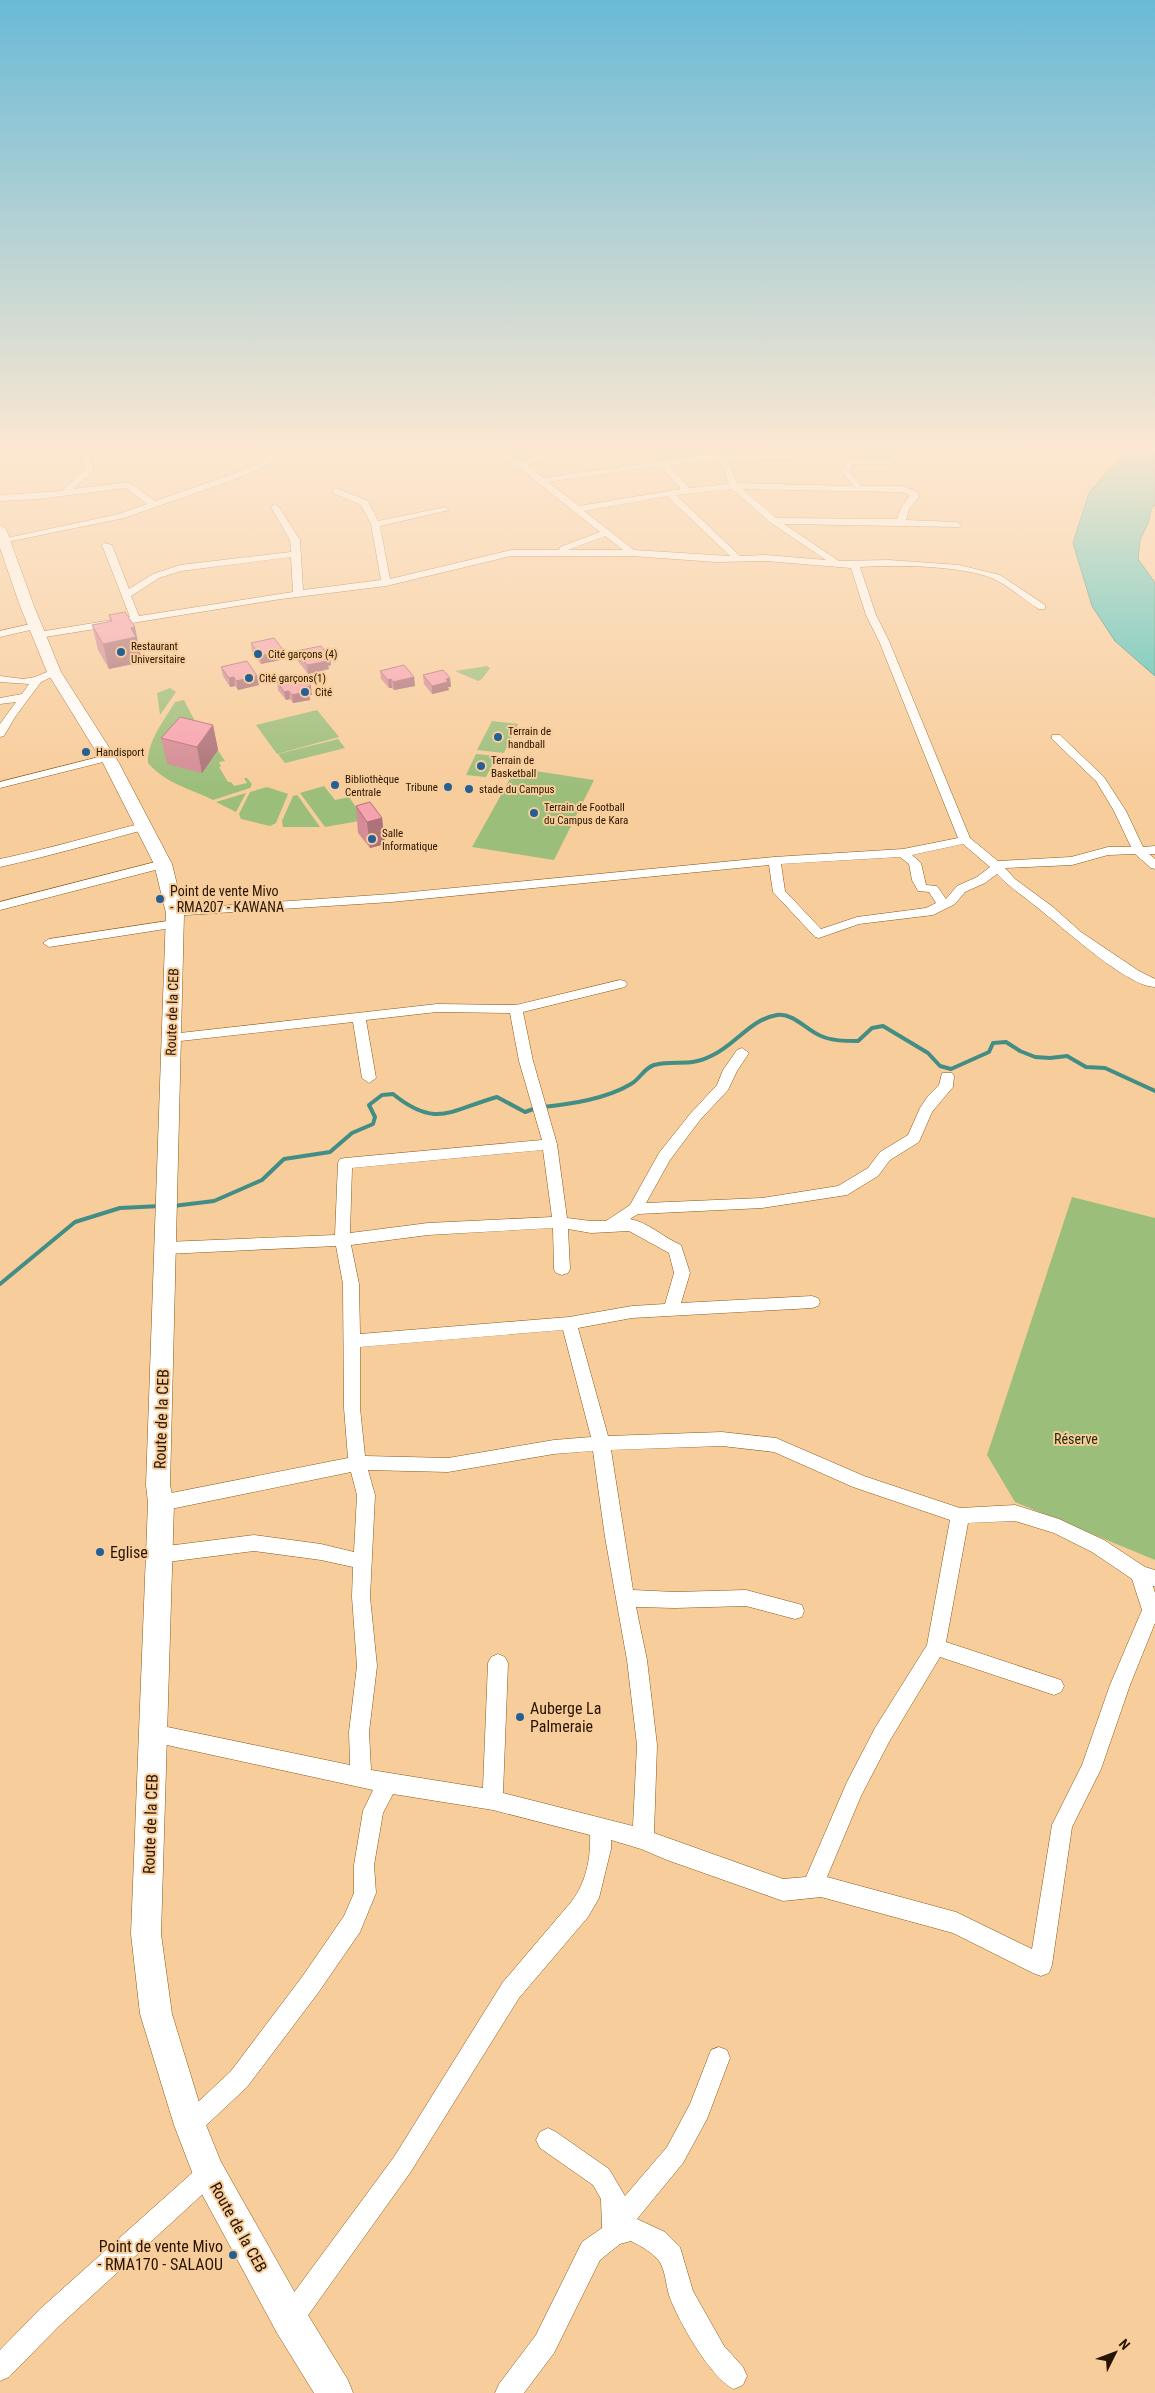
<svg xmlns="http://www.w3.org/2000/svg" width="1155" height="2393" font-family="'Roboto Condensed',sans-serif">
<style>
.green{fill:#9cbe7b}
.water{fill:#4dc3bc;stroke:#428e84}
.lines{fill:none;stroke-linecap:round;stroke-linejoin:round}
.stream{stroke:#428e84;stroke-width:4}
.street-casing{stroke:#8a5a16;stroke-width:1}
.secondary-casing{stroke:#8a5a16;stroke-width:1}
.street{fill:#fff;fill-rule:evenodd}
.secondary{fill:#fff;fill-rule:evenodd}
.wall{fill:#d48c96}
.shaded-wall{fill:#ad727a}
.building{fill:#f7a3af;stroke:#ad727a}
.poi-dot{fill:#255f96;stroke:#f8cd9c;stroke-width:2}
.labels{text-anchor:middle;stroke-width:4;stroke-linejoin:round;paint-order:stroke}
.far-poi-label{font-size:11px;fill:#271400;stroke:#f8cd9c;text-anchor:start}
.poi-label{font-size:14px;fill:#271400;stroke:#f8cd9c;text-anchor:start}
.street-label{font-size:14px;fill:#271400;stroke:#f8cd9c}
.park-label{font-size:14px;fill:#202f10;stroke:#f8cd9c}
.near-street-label{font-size:16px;fill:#271400;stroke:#f8cd9c}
.near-poi-label{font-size:16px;fill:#271400;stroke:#f8cd9c;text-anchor:start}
</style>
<rect width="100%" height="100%" fill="#f8cd9c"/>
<g class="green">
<path d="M487,666l3,2 -8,11 -4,2 -23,-10z"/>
<path d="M170,688l6,4 -16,23 -3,-22z"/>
<path d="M184,700l13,25h4l24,36 -6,1 2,5h-2l9,15h3l3,4 13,-3 -3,-5h3l5,6 -2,4 -37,12c-24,-12 -45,-15 -65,-37 -1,-22 16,-42 27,-61z"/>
<path d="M317,710l22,27 -62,17 -21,-29z"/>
<path d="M492,721l26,3 -14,29 -27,-3z"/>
<path d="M338,739l7,9 -60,15 -7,-9z"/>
<path d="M476,754l21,2 -11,21 -20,-2z"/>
<path d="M516,768l78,12 -40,80 -82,-13z"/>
<path d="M324,786l11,14 14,-3 16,23 -40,7 -25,-34z"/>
<path d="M267,787l21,7 -12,29 -6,3 -29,-7 -2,-5 11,-22z"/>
<path d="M246,793l-10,19 -20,-10z"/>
<path d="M297,795l1,1 22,31h-37l-1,-6 11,-25z"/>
<path d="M1072,1197l83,21v342l-140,-58 -28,-47z"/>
</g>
<path class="water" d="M1125,452h30v53l-4,4 -2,12 -9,19 -2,19 17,24v93l-40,-35 -23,-35 -19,-63 16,-50 16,-19 19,-17z"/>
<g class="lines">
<g class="stream">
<path d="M543,1107c28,-3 63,-8 88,-23 9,-5 12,-15 23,-19 23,-6 34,3 59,-10 23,-11 38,-36 64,-40 17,-2 29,15 44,21 11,5 24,5 37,5l14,-13 11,-2 45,27 12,13 11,3 38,-17 4,-9 13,-1 14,9 15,6 15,1 17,-2 19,11 19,1 50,23"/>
<path d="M173,1206l41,-5 48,-21 22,-21 46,-7 22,-19 21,-9 2,-7 -6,-12 13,-10 11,-1c43,35 58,16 104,3l28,15 11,-4"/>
<path d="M0,1284l75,-62 45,-14 41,-2"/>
</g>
<defs>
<g id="street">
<path d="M79,452h8l7,18 -21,19 55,-7 27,19 75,-26 29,-12 15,-11h34l-4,3h-22l-17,12 -29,12 -112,39 -122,25v-4l117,-25 28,-10 -21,-16 -87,11 -39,2v-6l62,-4 24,-22z"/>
<path d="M494,452h11l17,10 24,-10h12l-31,14 16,12 159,-23 92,-1 3,1v4l-69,1 9,23 116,3 -12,-16 6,-10 41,-1 13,-7h11l-23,12h-36l-4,6 12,16h41l16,6v6l-9,11 -3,11 50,2 5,3 -2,2 -175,-3 55,37 50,-1 70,5 41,10 45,30v4h-6c-15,-9 -30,-23 -45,-30 -32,-14 -98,-14 -134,-12l16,48 13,26 81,197 28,23 73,-4 37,-10h23l-17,-36 -18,-30 -44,-42v-4h8l44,42 22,34 17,36 12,-1v8h-6l6,5v10l-4,-1 -16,-14 -27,1 -36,10 -67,3 10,11 38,28 28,25 58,39 16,8v8c-27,0 -89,-57 -111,-74 -16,-14 -33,-24 -47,-39l-12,9 -20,9 -10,12 -22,11 -74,9 -40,14 -4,-1 -42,-45 -4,-27 -378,37 -220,14 -2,-3 6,-4 216,-15 383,-37 129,-8 55,-11 -79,-197 -13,-26 -15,-47 -85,-7 -50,1 -84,-6h-121l-125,30 -105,13 -242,39 -5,-3 5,-3 91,-15 -28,-72 2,-2 8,2 17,44 24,-15 27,-9 111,-13 -1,-12 -19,-33 4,-3 4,3 21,33 3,50 78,-10 -10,-56 -10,-19 -28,-12v-4l3,-1 32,13 10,20 67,-14 4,3 -69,16 10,53 121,-29h48l1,-3 40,-15 -82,-65zM720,460l9,24 -40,4 -20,-23zM660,466l21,23 -102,17 -31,-24zM732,489l39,34 55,37 -60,-5 -26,1 -64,-61zM742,489l159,3 9,3 -9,13 -4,11 -121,-1zM667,496l63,60 -96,-6 -50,-39zM605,536l18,14h-55zM291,557l2,35 -154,24 -8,-20 28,-18 22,-7zM963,844l27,23 -13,10 -20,9 -11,13 -9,-13 -11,-1 -5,-22 -9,-8zM900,857l9,7 3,16 6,11 11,1 7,11 -10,5 -69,9 -36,12 -36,-38 -4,-27z"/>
<path d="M35,623l4,1v4l-39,9v-6z"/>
<path d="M54,669l4,1v4l-17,8 -26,35 -11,19 -4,1v-13l16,-22 -16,2v-6l22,-4 7,-10 -29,-2v-6l23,3 12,-2z"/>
<path d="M107,755l6,3 -2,2 -111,28v-6z"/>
<path d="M143,823l6,4 -2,2c-49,13 -97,27 -147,38v-8c48,-10 95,-24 143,-36z"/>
<path d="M163,860l4,1 2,3 -2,3 -167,43v-8z"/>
<path d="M174,920l6,4 -2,3 -129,20 -6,-4 6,-4z"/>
<path d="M620,980l5,1 2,3 -2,3 -102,25 10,49 24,83 10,74 24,3h15l24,-16 29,-52 31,-39 27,-29 6,-15 14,-20 5,-2 7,5 -12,18 -9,19 -28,30 -30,40 -24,43 116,-5 76,-12 30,-18 12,-16 28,-17 12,-27 8,-12 11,-11 3,-12h10l2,3 -1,11 -21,25 -13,30 -29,18 -12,16 -31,19 -85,13 -124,6 -8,5c18,3 34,19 51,26l9,28 -9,30 131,-7 6,2 2,4 -2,4 -6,2 -180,10 -54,10 30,108 114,-4 54,6 88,38 96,32 55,-3 44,14 45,21 41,27 10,3v16h-2l2,7v30l-25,62 -29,84 -29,58 -20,138 -3,8 -8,3 -8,-3 -80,-40 -132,-36 -38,4 -116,-41 -26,-11 -30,-9v9l-12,49 -11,19 -69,81 -109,175 -111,155 -9,4 -9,-4 -4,-9 4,-9 113,-153 109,-175 69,-81c14,-19 19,-43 18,-66l-97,-25 -100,-16 -10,19 -9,52 2,28 -16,39 -42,61 -71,94 -49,46 -8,4 -8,-4 -4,-8 4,-8 49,-46 71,-94 42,-61 10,-23v-28l9,-54 10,-21 -220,-48 -7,-2 -3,-7 3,-7 7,-2 197,41 -1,-33 8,-66 -5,-69 1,-30 -32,-7 -67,-9 -95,12 -6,-2 -3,-6 3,-6 6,-2 95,-12 67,9 33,8 3,-57 -6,-23 -190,39 -6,-3 -3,-5 3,-5 6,-3 187,-37 -4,-50 -1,-124 -7,-38 -170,8 -5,-2 -3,-4 3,-4 5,-2 169,-7 3,-72 2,-4 5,-1 197,-18 -23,-79 -9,-48 -73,-1 -71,8 10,58 -7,5 -7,-5 -9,-56 -182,20 -7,-4 7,-4 266,-30 79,1zM543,1150l9,67 -124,6 -78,10 2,-65zM553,1228l1,41 2,4 6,2 6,-2 2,-4 -2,-40 23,4 38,-2 40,22 5,20 -9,31 -33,2 -63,11 -209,17 -1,-50 -8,-39 77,-10zM563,1330l28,107 -37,3 -106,18 -83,-2 -5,-48v-61zM722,1446l52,6 79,35 97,33 -23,125 -52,83 -28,54 -41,95 -23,2 -129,-46 3,-88 -10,-85 -11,-53 39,1 71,-2 49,13 7,-2 2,-6 -2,-6 -7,-2 -49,-13 -71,2 -42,-2 -22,-140zM593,1451l12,86 22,123 10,85 -4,81 -130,-33 5,-130 -3,-6 -7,-3 -7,3 -3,6 -5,125 -112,-18 -2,-38 8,-66 -7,-69 5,-102 -7,-25 80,2 106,-18zM1015,1521l39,12 38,19 40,27 10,31 -32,75 -28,80 -30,60 -20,124 -76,-37 -129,-35 34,-81 28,-54 51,-85 114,38 7,-3 3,-6 -3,-6 -115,-38 22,-119z"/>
<path d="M719,2047l8,3 3,8 -23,61 -24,44 -46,56 28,13 15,15 13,44 31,55 19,21 4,9 -4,9 -9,4c-23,-10 -57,-70 -65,-94 -3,-10 -4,-26 -10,-34 -7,-9 -17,-14 -28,-20l-11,3 -20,16 -46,93 -30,40h-29l4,-9 37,-49 46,-93 20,-14 -1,-29 -8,-14 -53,-37 -4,-8 4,-8 8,-4 8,4 53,37 16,27 42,-49 23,-43 21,-54z"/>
<path d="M209,2161l8,4 4,8 -4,8 -159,146 -49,50 -9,4v-31l40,-41 161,-144z"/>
</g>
<path id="secondary" d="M0,525l6,4 28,77 27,66 58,91 53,101 12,49 -14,572 4,18 -13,431 11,80 34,111 15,37 82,145 45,73 5,13h-39l-37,-60 -80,-148 -23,-60 -34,-111 -9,-80 17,-431 -2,-18 20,-572 -12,-49 -51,-101 -56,-91 -27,-66 -20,-58z"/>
</defs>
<use href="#street" class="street-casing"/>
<use href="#secondary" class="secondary-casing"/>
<use href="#street" class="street"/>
<use href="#secondary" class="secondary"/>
</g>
<g class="wall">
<path d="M109,615l31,37 2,10 -33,7 -11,-19 -6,-25 18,-3z"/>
<path d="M251,643l33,8 1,8 -24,5 -9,-12z"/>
<path d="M296,651l34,6 1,8 -3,1 1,3 -21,5 -11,-14z"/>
<path d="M221,667l38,18 -21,5 -3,-4 -5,1 -7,-11z"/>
<path d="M380,671l34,6 1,9 -21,4 -2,-2h-3l-8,-9z"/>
<path d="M423,675l27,3 1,9h-3l1,3 -17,4 -8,-10z"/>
<path d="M277,681l35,14h-3l1,5 -17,3 -3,-4 -4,1 -8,-10z"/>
<path d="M213,725l5,25 -16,23 -35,-9 -6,-26z"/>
<path d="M356,806l26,12 3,26 -15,4 -12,-15z"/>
</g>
<g class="shaded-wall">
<path d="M135,627l7,35 -33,7 -6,-25 28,-16z"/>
<path d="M284,651l1,8 -24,5 -1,-8z"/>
<path d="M330,657l1,8 -3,1 1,3 -21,5 -1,-9 18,-7z"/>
<path d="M257,676l2,9 -21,5 -2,-9z"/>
<path d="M234,677l1,9 -5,1 -1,-9z"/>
<path d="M414,677l1,9 -21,4 -1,-8z"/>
<path d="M450,678l1,9h-3l1,3 -17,4v-8l14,-7z"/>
<path d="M391,679l1,9h-3l-1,-8z"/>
<path d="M311,686l1,9h-3l1,5 -17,3 -1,-8 14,-8z"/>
<path d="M289,691l1,8 -4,1 -2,-8z"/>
<path d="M213,725l5,25 -16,23 -5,-26z"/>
<path d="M382,818l3,26 -15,4 -3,-26z"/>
</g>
<g class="building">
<path d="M125,612l10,15 -4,1 5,9 -33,7 -11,-19 20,-4 -3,-6z"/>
<path d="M274,638l10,13 -24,5 -9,-13z"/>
<path d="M321,646l9,11 -5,1 3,3 -21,4 -11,-14z"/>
<path d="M247,661l10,15 -21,5 -2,-4 -5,1 -8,-11z"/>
<path d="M404,665l10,12 -21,5 -2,-3 -3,1 -8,-9z"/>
<path d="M443,670l7,8 -4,1 2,3 -16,4 -9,-11z"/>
<path d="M303,676l8,10 -5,1 3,4 -17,4 -3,-4 -5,1 -7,-11z"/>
<path d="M180,717l33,8 -16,22 -36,-9z"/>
<path d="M370,802l12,16 -15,4 -11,-16z"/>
</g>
<linearGradient id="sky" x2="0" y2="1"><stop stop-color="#6abad6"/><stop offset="0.57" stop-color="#fce8d2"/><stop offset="1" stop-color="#fce8d2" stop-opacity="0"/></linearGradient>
<rect width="1155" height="787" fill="url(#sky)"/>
<g class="poi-dot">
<circle cx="121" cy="652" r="5"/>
<circle cx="258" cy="654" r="5"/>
<circle cx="249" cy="678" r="5"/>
<circle cx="305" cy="692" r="5"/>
<circle cx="498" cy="737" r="5"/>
<circle cx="86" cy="752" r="5"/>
<circle cx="481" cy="766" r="5"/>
<circle cx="335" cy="785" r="5"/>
<circle cx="448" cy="787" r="5"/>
<circle cx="469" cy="789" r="5"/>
<circle cx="534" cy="813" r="5"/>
<circle cx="372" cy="839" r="5"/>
<circle cx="160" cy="899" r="5"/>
<circle cx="100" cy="1552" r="5"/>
<circle cx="520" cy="1717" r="5"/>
<circle cx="233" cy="2255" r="5"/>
</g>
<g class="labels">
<g class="far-poi-label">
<text x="131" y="650">Restaurant<tspan x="131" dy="13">Universitaire</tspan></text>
<text x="268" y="658">Cité garçons (4)</text>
<text x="259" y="682">Cité garçons(1)</text>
<text x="315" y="696">Cité</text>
<text x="508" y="735">Terrain de<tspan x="508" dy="13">handball</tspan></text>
<text x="96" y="756">Handisport</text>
<text x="491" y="764">Terrain de<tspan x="491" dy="13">Basketball</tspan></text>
<text x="345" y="783">Bibliothèque<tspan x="345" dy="13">Centrale</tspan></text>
<text x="438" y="791" text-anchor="end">Tribune</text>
<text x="479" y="793">stade du Campus</text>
<text x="544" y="811">Terrain de Football<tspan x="544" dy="13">du Campus de Kara</tspan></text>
<text x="382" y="837">Salle<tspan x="382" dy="13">Informatique</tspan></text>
</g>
<g class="poi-label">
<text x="170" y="896">Point de vente Mivo<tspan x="170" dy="16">- RMA207 - KAWANA</tspan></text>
</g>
<g class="street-label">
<text transform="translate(172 1012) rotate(-88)" y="5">Route de la CEB</text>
</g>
<g class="park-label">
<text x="1076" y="1444">Réserve</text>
</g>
<g class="near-street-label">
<text transform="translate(161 1419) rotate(-88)" y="6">Route de la CEB</text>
<text transform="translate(150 1824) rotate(-88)" y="6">Route de la CEB</text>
<text transform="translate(239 2227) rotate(61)" y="6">Route de la CEB</text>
</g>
<g class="near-poi-label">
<text x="110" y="1558">Eglise</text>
<text x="530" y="1714">Auberge La<tspan x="530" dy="18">Palmeraie</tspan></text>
<text x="223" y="2252" text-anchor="end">Point de vente Mivo<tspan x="223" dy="18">- RMA170 - SALAOU</tspan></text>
</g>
</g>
<g transform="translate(1115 2353) rotate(48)" stroke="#f8cd9c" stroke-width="4" paint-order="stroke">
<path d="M0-4L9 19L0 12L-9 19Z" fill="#271400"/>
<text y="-8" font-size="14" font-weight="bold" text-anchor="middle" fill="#271400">N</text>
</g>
</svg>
